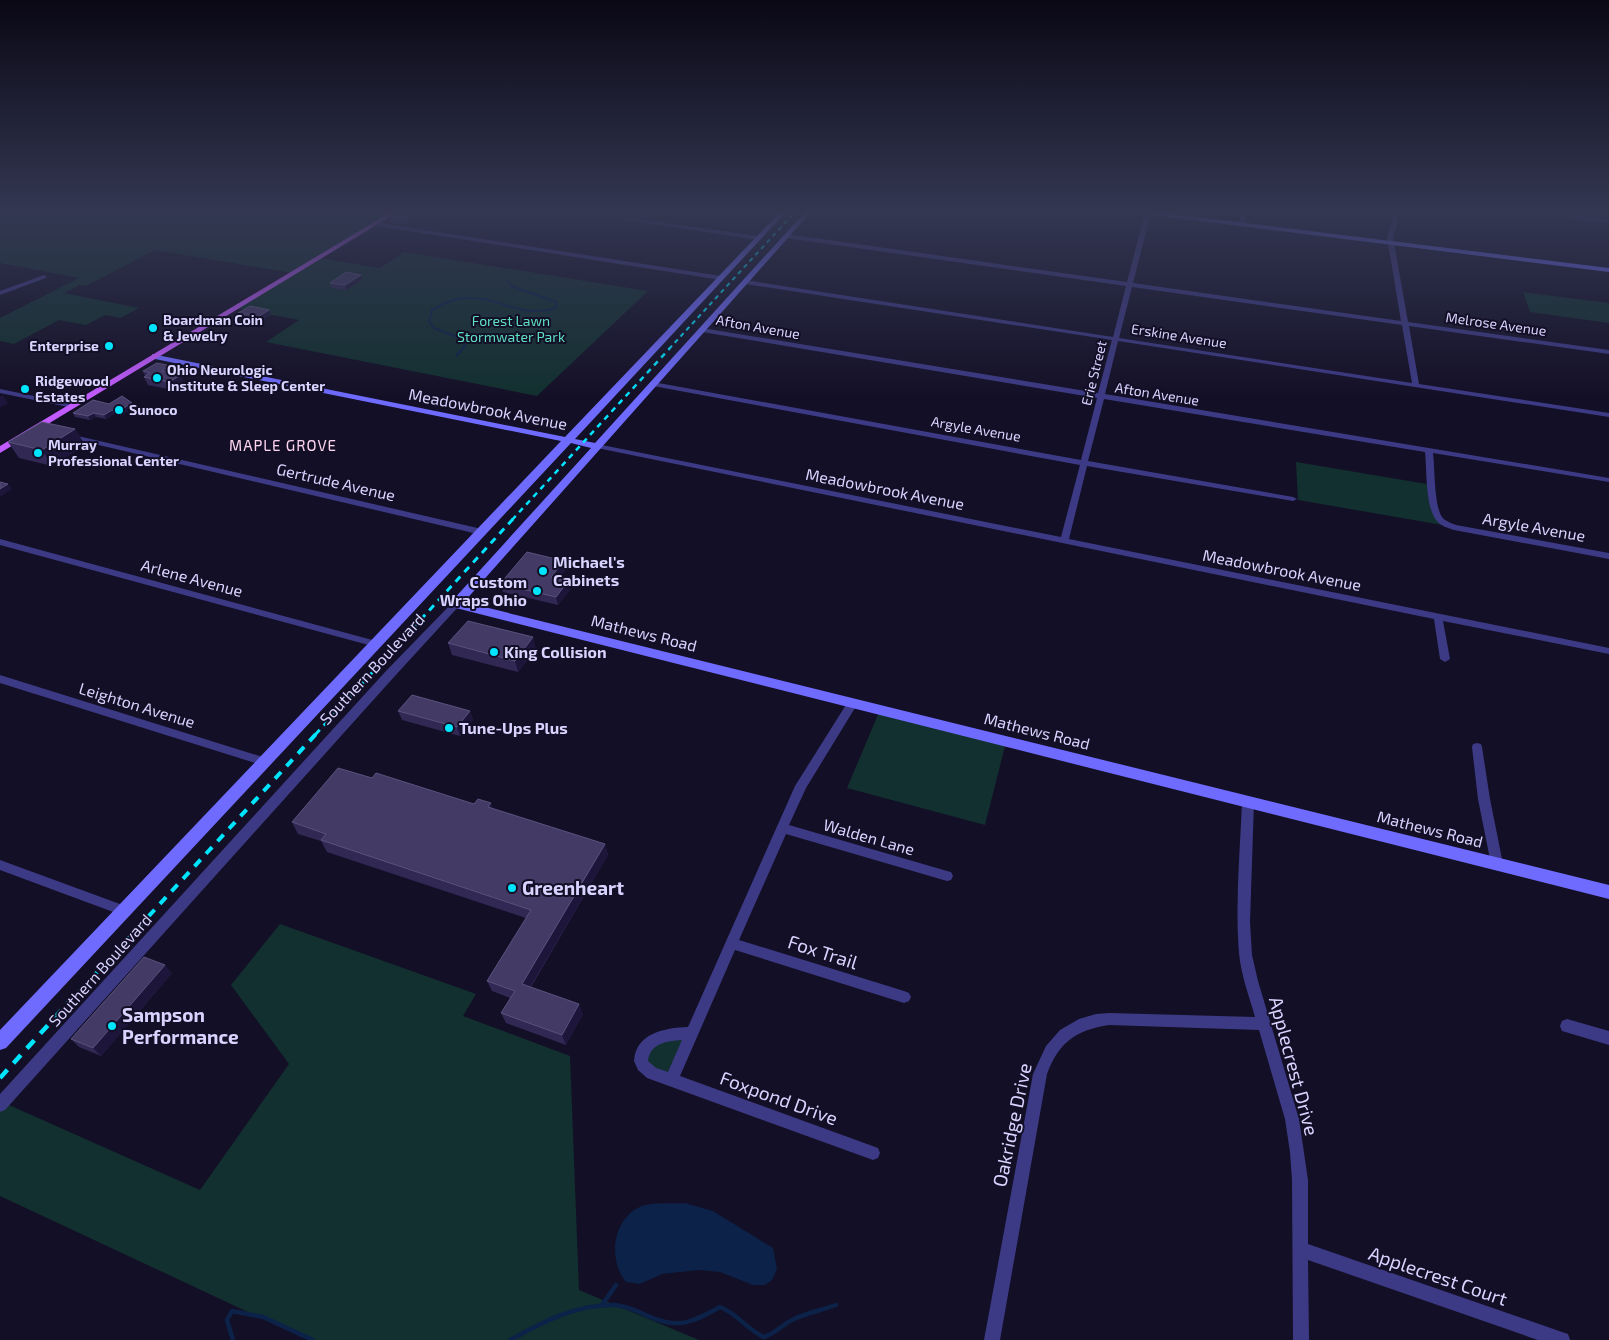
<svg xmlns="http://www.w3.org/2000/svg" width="1609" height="1340" font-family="'Exo 2',sans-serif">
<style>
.green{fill:#12302f}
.water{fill:#0c2248}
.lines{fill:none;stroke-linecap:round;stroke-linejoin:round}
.stream-far2{stroke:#0c2248;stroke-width:2}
.stream-far1{stroke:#0c2248;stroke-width:2.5}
.stream{stroke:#0c2248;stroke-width:4.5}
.street{fill:#3d3a85;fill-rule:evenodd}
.secondary{fill:#6f6bff;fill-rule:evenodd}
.primary{fill:#c25bff;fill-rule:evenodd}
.rail-far4{stroke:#00e5ff;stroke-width:2;stroke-dasharray:4.5 4;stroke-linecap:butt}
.rail-far3{stroke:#00e5ff;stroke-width:2.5;stroke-dasharray:5.5 5;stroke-linecap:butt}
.rail-far2{stroke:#00e5ff;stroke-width:3;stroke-dasharray:7 6;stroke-linecap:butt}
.rail-far1{stroke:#00e5ff;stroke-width:4;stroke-dasharray:9 8;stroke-linecap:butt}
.rail{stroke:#00e5ff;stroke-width:4.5;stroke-dasharray:11 9;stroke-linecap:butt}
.wall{fill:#312854}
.shaded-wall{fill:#1d163a}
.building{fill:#433a66;stroke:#5a527e}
.poi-dot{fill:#00e5ff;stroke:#130f26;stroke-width:2}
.labels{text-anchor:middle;stroke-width:4;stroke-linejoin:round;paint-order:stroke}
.far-poi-label{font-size:14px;font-weight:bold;fill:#d9d4ff;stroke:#130f26;text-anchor:start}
.far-park-label{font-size:14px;fill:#5fe0c0;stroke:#130f26}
.far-street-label{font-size:14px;fill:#d9d4ff;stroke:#130f26}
.far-neighbourhood-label{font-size:15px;letter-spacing:1px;fill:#ffd6f0;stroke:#130f26}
.street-label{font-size:16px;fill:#d9d4ff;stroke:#130f26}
.poi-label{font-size:16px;font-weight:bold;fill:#d9d4ff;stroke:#130f26;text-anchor:start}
.near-poi-label{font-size:19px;font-weight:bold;fill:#d9d4ff;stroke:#130f26;text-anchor:start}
.near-street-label{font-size:19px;fill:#d9d4ff;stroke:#130f26}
</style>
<rect width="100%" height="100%" fill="#130f26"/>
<g class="green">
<path d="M0,212h395l-76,46 61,10 24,-16 244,39 -111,105 -271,-54 33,-22 -64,-12 57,-35 -137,-23 -69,36 -6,-1 -16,8 75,15 -19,10 -15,-3 -19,10 -27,-5 -45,24 -14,-3v-23l79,-40 -79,-15z"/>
<path d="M1523,292l86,11v20l-79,-11z"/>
<path d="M1296,462l137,23 4,30 17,12 -156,-27z"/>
<path d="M880,710l126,32 -21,83 -138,-37z"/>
<path d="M280,924l196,70 -13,22 107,40 9,234 120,50h-391l-308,-144v-95l200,89 89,-126 -58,-79z"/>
<path d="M691,1033l-20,47 -27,-12v-21z"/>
</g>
<path class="water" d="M685,1203l28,8 60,37 4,21 -5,11 -7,5h-12l-33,-13 -21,-2 -37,4 -22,10 -14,-2c-19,-23 -13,-65 16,-76 10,-4 32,-2 43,-3z"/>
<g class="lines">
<path class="stream-far2" d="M462,349l3,-3 -3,-7 -28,-11 -5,-7 3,-11c11,-6 20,-11 33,-12 35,-2 52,21 92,10l-1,-6 -45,-16 -3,-5"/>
<path class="stream-far1" d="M457,355l6,-7"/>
<g class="stream">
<path d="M602,1305l14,-20"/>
<path d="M233,1340l-6,-20 5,-9 31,6 50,23"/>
<path d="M510,1340c33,-18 66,-36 105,-35 12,1 22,6 33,11 30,14 45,6 72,-9 17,6 27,23 44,30 12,-4 19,-13 30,-18 13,-6 28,-9 42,-14"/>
</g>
<g class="street">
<path d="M574,212h12l172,24 3,2 -3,2z"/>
<path d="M1145,212h6l-18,71 268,38 -14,-84 5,-15v-10h6v10l-5,15 15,85 201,28v4l-200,-28 10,58 190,29v4l-491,-76 -13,53 504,84v4l-176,-29c2,15 1,52 9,64 3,4 9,6 14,8l153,28v6l-155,-29c-6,-2 -13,-4 -17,-9 -12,-13 -10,-52 -12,-69l-321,-53 -16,62 205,36 4,2 -4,2 -206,-35 -18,73 540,109v6l-166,-33 7,38 -5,3 -5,-3 -6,-40 -837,-171 -4,-2 4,-2 464,93 19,-72 -427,-79 -4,-2 4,-2 428,78 16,-62 -395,-66 -3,-2 3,-2 396,65 14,-53 -367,-56 -3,-2 3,-2 368,57 13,-51 -340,-48 -3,-2 3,-2 341,48zM1132,287l270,38 10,58 -293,-45z"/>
<path d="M1240,212h6l-1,12 -3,2 -3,-2z"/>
<path d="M1527,212h15l67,7v4l-79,-9z"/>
<path d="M373,222l348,54 3,2 -3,2 -350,-55 -1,-1z"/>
<path d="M44,275l3,2 -1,1 -46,17v-4z"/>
<path d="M0,389l73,15 4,2 -4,2 -73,-15z"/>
<path d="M66,434h3l413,95 4,3 -4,3 -413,-97h-3z"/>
<path d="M0,539l376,102 5,3 -5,3 -376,-102z"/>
<path d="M456,601l3,1 2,2 -2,2 -65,71 -389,433 -5,2v-18l386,-423 67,-69z"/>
<path d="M0,675l269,84 1,3 -1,3 -4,1 -265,-83z"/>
<path d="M853,699l4,1 1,3 -52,85 -17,37 158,46 4,1 2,4 -2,4 -4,1 -161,-47 -47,106 165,51 5,2 2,4 -2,4 -5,2 -169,-53 -55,126 198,72 2,5 -2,5 -5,2 -226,-82 -9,-8 -4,-9c2,-28 30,-33 54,-34l107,-241 54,-86zM682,1040l-14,32 -12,-4 -8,-7c2,-18 19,-20 34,-21z"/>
<path d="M1477,743l4,1 1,3 8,52 13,65 -2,4 -4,1 -4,-1 -2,-4 -13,-65 -6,-52 1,-3z"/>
<path d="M1248,797l4,2 2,3 -4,120 2,33 6,26 41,138 9,61v64l254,88 6,2 2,6h-32l-230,-80 1,80h-16l-1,-160 -2,-28 -5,-33 -26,-89 -150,-5c-33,5 -50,17 -62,49l-47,266h-16l49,-266 13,-28 14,-16 19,-11 17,-5 13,-1 146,4c-6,-21 -14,-42 -16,-64 -4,-50 1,-101 3,-151l2,-3z"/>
<path d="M0,860l128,47 2,4 -2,4 -4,1 -124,-46z"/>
<path d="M1567,1019l42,12v14l-47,-14 -2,-5 2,-5z"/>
</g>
<g class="secondary">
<path d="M780,212h6l-211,227 20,4 210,-231h6l-347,390 1145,283v14l-1157,-292 -2,-3 2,-3 139,-153 -20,-5 -565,605 -6,2v-20l561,-589 -406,-82 -3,-1v-4l413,83z"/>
<path d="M1141,212h17l451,56v4l-465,-58z"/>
</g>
<path class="primary" d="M391,212h7l-398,241v-7z"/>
<path class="rail-far4" d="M669,349l126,-137"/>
<path class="rail-far3" d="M512,520l158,-172"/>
<path class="rail-far2" d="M315,735l198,-216"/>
<path class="rail-far1" d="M68,1004l248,-270"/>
<path class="rail" d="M0,1078l69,-76"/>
</g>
<g class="wall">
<path d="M397,212h47l-6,4 -11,-2 -18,12 -18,-3 -2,-7z"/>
<path d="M743,212h23l-2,3z"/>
<path d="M361,275l1,5 -16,10 -14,-2 -2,-5z"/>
<path d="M269,310l2,5 -11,7 -19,-4 -3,-5z"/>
<path d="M143,371l32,2 9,10 -11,7 -25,-5 -4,-8 1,-1z"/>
<path d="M109,404l25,3 -13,9 -7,-2 -8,5 -10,-2 -6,3 -15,-3 -2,-4z"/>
<path d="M75,429l10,16 -33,21 -33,-8 -11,-16z"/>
<path d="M566,570l-8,9 12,11 -12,15 -55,-13 -3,-8z"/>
<path d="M448,643l88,6 -18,23 -66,-17z"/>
<path d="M398,711h72l3,9 -13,16 -58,-16z"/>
<path d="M372,778l122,31 111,35 3,11 -77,132 52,27 -17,31 -60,-22 -5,-10 9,-15 -18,-7 -5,-10 39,-63 -199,-66 -6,-11 -23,-7 -6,-12z"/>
<path d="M172,973l-71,83 -22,-9 -8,-8z"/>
</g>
<g class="shaded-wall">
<path d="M420,212h7v2l-18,12 -2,-7z"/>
<path d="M436,212h8l-6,4z"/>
<path d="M361,275l1,5 -16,10 -1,-5z"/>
<path d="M269,310l2,5 -11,7 -2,-5z"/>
<path d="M171,366l4,7 -13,-2z"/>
<path d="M181,375l3,8 -11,7 -4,-8z"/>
<path d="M3,395l5,8 -8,5v-11z"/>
<path d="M132,403l2,4 -13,9 -2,-5z"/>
<path d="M112,410l2,4 -8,5 -2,-4z"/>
<path d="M94,413l2,4 -6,3 -2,-4z"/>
<path d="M75,429l10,16 -33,21 -10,-16z"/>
<path d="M8,484l4,5 -12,8v-8z"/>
<path d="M564,561l2,9 -13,16 -2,-9z"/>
<path d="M568,581l2,9 -12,15 -2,-8z"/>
<path d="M533,637l3,12 -18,23 -3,-11z"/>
<path d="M470,711l3,9 -13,16 -3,-9z"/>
<path d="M491,803l4,11 -7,-7z"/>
<path d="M605,844l3,11 -82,139 -4,-10z"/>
<path d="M165,965l7,8 -71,83 -8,-8z"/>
<path d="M579,1004l4,10 -17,31 -4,-10z"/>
</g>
<g class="building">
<path d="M397,212h23l-13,7 -18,-3z"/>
<path d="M346,272l15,3 -16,10 -15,-2z"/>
<path d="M250,306l19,4 -11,7 -20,-4z"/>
<path d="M157,363l14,3 -9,5 19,4 -12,7 -25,-5 6,-4 -7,-2z"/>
<path d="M122,396l10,7 -13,8 -7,-1 -8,5 -10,-2 -6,3 -15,-3 20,-13 16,4z"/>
<path d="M42,422l33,7 -33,21 -34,-8z"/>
<path d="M0,482l8,2 -8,5z"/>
<path d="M527,552l37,9 -13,16 17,4 -12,16 -56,-13z"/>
<path d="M468,621l65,16 -18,24 -67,-18z"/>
<path d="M412,695l58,16 -13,16 -59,-16z"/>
<path d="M338,768l34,10 4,-5 98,31 4,-5 13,4 -3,4 117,37 -83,140 57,20 -17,31 -61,-22 14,-22 -28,-10 44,-71 -210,-70 5,-6 -34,-12z"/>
<path d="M144,957l21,8 -72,83 -22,-9z"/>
</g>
<linearGradient id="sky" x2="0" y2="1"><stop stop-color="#0a0815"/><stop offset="0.53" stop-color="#333752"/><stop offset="1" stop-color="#333752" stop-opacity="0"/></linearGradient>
<rect width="1609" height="399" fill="url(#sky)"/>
<g class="poi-dot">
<circle cx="153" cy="328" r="5"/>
<circle cx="109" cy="346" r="5"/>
<circle cx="157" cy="378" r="5"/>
<circle cx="25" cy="389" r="5"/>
<circle cx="119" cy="410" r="5"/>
<circle cx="38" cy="453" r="5"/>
<circle cx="543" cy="571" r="5"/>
<circle cx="537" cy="591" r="5"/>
<circle cx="494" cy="652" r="5"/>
<circle cx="449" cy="728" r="5"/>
<circle cx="512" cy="888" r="5"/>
<circle cx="112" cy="1026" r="5"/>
</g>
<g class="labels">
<g class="far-poi-label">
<text x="163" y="325">Boardman Coin<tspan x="163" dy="16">&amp; Jewelry</tspan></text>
<text x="99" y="351" text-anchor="end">Enterprise</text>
<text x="167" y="375">Ohio Neurologic<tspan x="167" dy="16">Institute &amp; Sleep Center</tspan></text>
<text x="35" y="386">Ridgewood<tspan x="35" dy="16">Estates</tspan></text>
<text x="129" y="415">Sunoco</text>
<text x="48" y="450">Murray<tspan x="48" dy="16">Professional Center</tspan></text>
</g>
<g class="far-park-label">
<text x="511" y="326">Forest Lawn<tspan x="511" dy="16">Stormwater Park</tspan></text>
</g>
<g class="far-street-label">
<text transform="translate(1496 324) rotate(8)" y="5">Melrose Avenue</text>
<text transform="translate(758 327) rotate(10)" y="5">Afton Avenue</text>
<text transform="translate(1179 336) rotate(9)" y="5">Erskine Avenue</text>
<text transform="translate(1094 373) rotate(-76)" y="5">Erie Street</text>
<text transform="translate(1157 394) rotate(9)" y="5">Afton Avenue</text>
<text transform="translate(976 429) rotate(10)" y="5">Argyle Avenue</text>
</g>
<g class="far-neighbourhood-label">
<text x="283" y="451">MAPLE GROVE</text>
</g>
<g class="street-label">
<text transform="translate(488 409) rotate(11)" y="6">Meadowbrook Avenue</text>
<text transform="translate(336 482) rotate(13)" y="6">Gertrude Avenue</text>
<text transform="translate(885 489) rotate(11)" y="6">Meadowbrook Avenue</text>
<text transform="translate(1534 527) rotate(10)" y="6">Argyle Avenue</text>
<text transform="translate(1282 570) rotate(11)" y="6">Meadowbrook Avenue</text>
<text transform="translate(192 578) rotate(15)" y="6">Arlene Avenue</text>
<text transform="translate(644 633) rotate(14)" y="6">Mathews Road</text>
<text transform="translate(372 669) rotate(-47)" y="6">Southern Boulevard</text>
<text transform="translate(137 705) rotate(17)" y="6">Leighton Avenue</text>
<text transform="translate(1037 731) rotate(14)" y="6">Mathews Road</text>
<text transform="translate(1430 829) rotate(14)" y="6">Mathews Road</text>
<text transform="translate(869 837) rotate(16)" y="6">Walden Lane</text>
<text transform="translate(100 970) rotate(-48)" y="6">Southern Boulevard</text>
</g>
<g class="poi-label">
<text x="553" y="568">Michael's<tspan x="553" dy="18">Cabinets</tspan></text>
<text x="527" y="588" text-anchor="end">Custom<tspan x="527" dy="18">Wraps Ohio</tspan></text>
<text x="504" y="658">King Collision</text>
<text x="459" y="734">Tune-Ups Plus</text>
</g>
<g class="near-poi-label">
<text x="522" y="895">Greenheart</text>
<text x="122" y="1022">Sampson<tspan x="122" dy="22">Performance</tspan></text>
</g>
<g class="near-street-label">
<text transform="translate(823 952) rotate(18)" y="7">Fox Trail</text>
<text transform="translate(1294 1066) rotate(75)" y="7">Applecrest Drive</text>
<text transform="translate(779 1098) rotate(20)" y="7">Foxpond Drive</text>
<text transform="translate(1012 1125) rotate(-78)" y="7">Oakridge Drive</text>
<text transform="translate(1438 1276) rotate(19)" y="7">Applecrest Court</text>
</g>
</g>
</svg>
